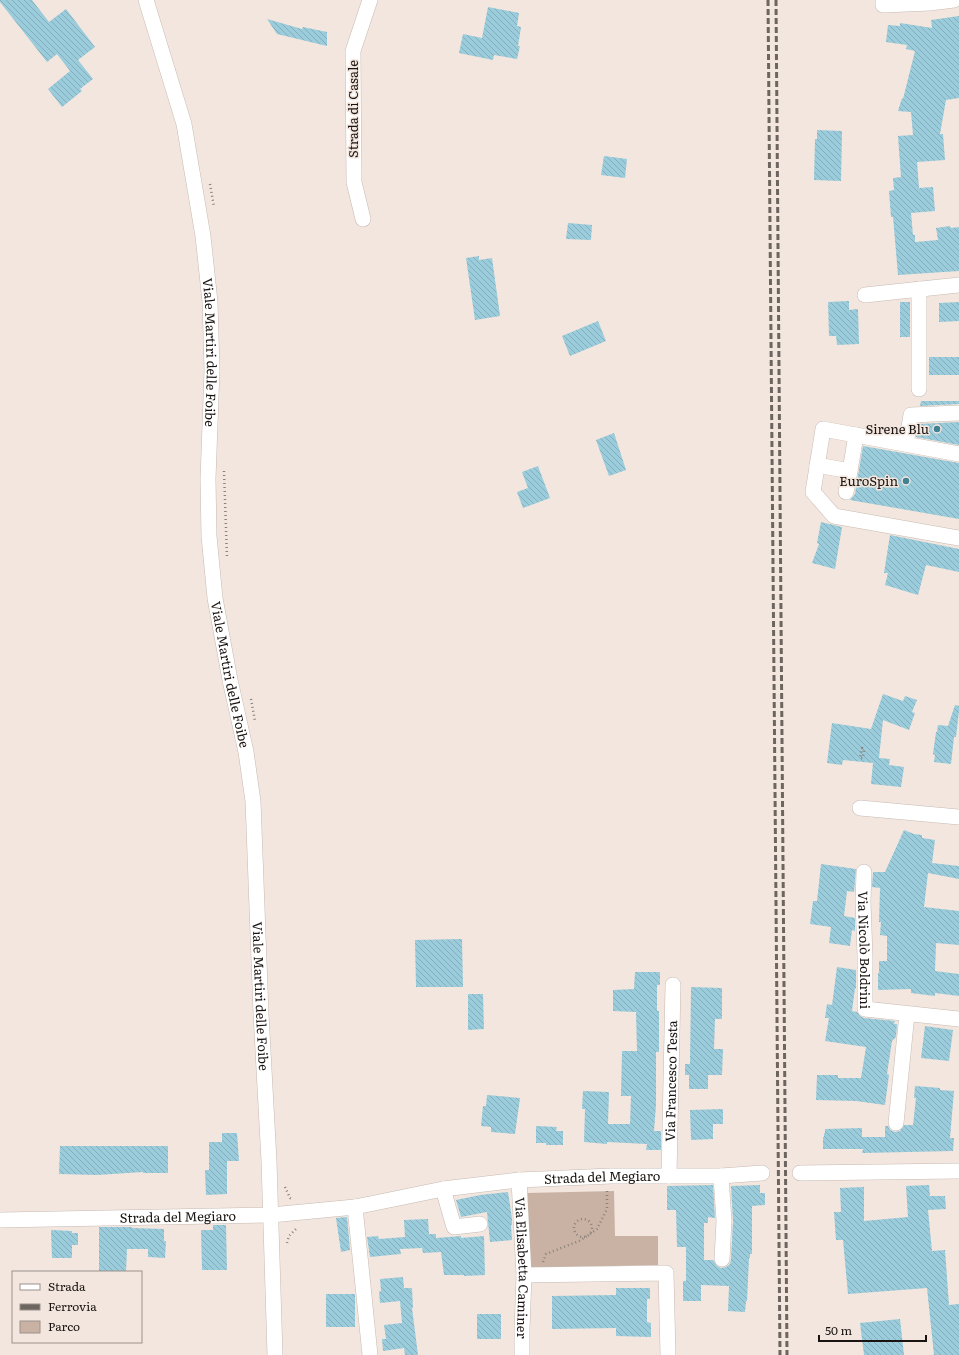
<svg xmlns="http://www.w3.org/2000/svg" width="959" height="1355" font-family="Literata,serif">
<style>
.park{fill:#c9b2a3}
.building{fill:url(#building-back-hatch)}
.lines{fill:none;stroke-linecap:round;stroke-linejoin:round}
.minor-casing{stroke:#c6bab2;stroke-width:16}
.path{stroke:#8b827c;stroke-width:2.5;stroke-dasharray:1 3;stroke-linecap:butt}
.minor{stroke:#fff;stroke-width:15}
.rail{stroke:#6d6560;stroke-width:3;stroke-dasharray:6 3;stroke-linecap:butt}
.poi-dot{fill:#418194;stroke:#f3e6de;stroke-width:1.5}
.labels{text-anchor:middle;stroke-width:3;stroke-linejoin:round;paint-order:stroke}
.street-label{font-size:13px;fill:#191411;stroke:#f3e6de}
.poi-label{font-size:13px;fill:#191411;stroke:#f3e6de;text-anchor:end}
</style>
<defs>
<pattern id="building-back-hatch" width="6" height="6" patternUnits="userSpaceOnUse"><rect width="6" height="6" fill="#9accdb"/><path d="M-1 5l2 2M0 0l6 6M5-1l2 2" fill="none" stroke="#84aebb"/></pattern>
</defs>
<rect width="100%" height="100%" fill="#f3e6de"/>
<path class="park" d="M614,1191l1,45h43v29l-129,3 -2,-75z"/>
<g class="building">
<path d="M0,0h32l17,22 17,-13 29,38 -17,13 15,19 -13,10 2,2 -20,16 -14,-18 22,-18 -13,-17 -10,8 -47,-60z"/>
<path d="M488,7l31,6 -2,13 4,1 -3,19h2l-3,13 -23,-4 -1,5 -34,-7 4,-19 19,4z"/>
<path d="M959,16v82l-13,2 -6,34h3l2,26 -28,2 2,26 14,-1 2,24 -24,2 2,22h2v7l23,-2 -2,-12 14,-2 1,2 8,-1v44l-61,4 -5,-58h-2l-2,-26 5,-1 -1,-12 8,-1 -3,-41 15,-1 -2,-23 -13,-1 4,-13 1,1 12,-48 -9,-2 1,-4 -21,-3 2,-17 12,1v-3l32,5 -1,-8z"/>
<path d="M267,19l35,10 1,-2 24,5v14l-50,-12z"/>
<path d="M817,130l25,1 -1,50 -27,-1 1,-41h2z"/>
<path d="M604,156l23,3 -2,19 -24,-3z"/>
<path d="M568,223l24,2 -1,15 -25,-1z"/>
<path d="M479,256v4l13,-2 8,58 -25,4 -9,-62z"/>
<path d="M849,301v9l9,-1 1,35 -22,1 -1,-9h-7l-1,-34z"/>
<rect x="900" y="302" width="10" height="35"/>
<path d="M959,302v19l-20,1v-19z"/>
<path d="M598,321l8,20 -36,15 -8,-20z"/>
<rect x="929" y="357" width="30" height="18"/>
<path d="M921,401h38v3l-39,2z"/>
<path d="M959,422v23l-43,-8 3,-13z"/>
<path d="M614,433l12,37 -17,6 -13,-36z"/>
<path d="M863,446l96,17v56l-109,-19 5,-6z"/>
<path d="M538,466l12,32 -27,10 -6,-16 11,-4 -6,-16z"/>
<path d="M821,522l21,5 -7,42 -23,-6 7,-19 -2,-1z"/>
<path d="M890,535l69,14v23l-33,-7 -8,30 -33,-10 3,-12h-4z"/>
<path d="M883,694l20,7 2,-5 12,4 -5,12 3,1 -6,17 -26,-10 -4,38 11,1 -1,6 15,2 -3,20 -30,-3 2,-21 -30,-3 -1,5 -15,-2 5,-40 39,6z"/>
<path d="M955,705l4,1v5l-3,26h-2l-3,27 -17,-2 1,-7 -2,-1 3,-22h1l1,-7 10,1z"/>
<path d="M904,830l10,4 8,1v3l13,2 -3,23 27,3v13l-31,-6 -4,34 35,4v34l-23,-2 -1,28 24,3v22l-24,-3v3l-24,-3v-4l-33,1v-17h1v-12h8v-25l-7,-1 1,-13h-2l1,-34 -8,-1 1,-15h12z"/>
<path d="M821,864l35,5 -2,23 -7,-1 -3,25 11,2v13l-3,-1 -2,16 -21,-3 2,-16 -21,-3 3,-23h4z"/>
<path d="M462,939l1,48h-47l-1,-47z"/>
<path d="M837,967l19,3v19l-1,-1 -3,23 5,1 3,4 4,2 31,3 -1,3h3l-1,13 -4,4 -5,33 2,1 -4,30 -29,-4 -40,-1 1,-25h21v3h23l5,-31 -41,-6 4,-23h-4l2,-14 5,1z"/>
<path d="M635,972h25v13h-3v26h2v41h-3v53l-2,26h7v19h-15l1,-6 -40,-2v2l-23,-2 1,-33h-3l1,-18 26,1 -1,32h22l1,-28h-10l1,-45h15l-1,-39 -23,-1v-21l21,-1z"/>
<path d="M691,987l31,1v31h-7l-1,30h9l-1,26h-14v14h-19v-14h-4v-11h5z"/>
<path d="M468,994h15l1,35 -16,1z"/>
<path d="M925,1026l28,4 -4,31 -28,-3z"/>
<path d="M915,1086l25,2v2l14,1 -4,47h4l-1,13 -91,2 1,-4h-40v-12h1v-4h1v-4l37,-1v9h23v-11h3l2,4 5,2 5,-1 4,-6h9l3,-27h-2z"/>
<path d="M487,1095l33,3 -5,36 -24,-2v-5l-10,-1 2,-20h3z"/>
<path d="M723,1109v15h-10v15l-22,1 -1,-30z"/>
<path d="M536,1126l21,1 -1,4h7v14h-17v-2h-10z"/>
<path d="M222,1133h15l2,28h-12v33l-21,1 -1,-25h4v-28h13z"/>
<path d="M60,1146h108v27h-25v-1l-46,3 -38,-1z"/>
<path d="M713,1185l2,33 -7,-1v6h-4v37h9l4,6 4,2 5,-1 4,-3 1,-5 2,-38 -2,-35 29,-1v8h5v12l-13,1v48h-2v4h-1l-2,43h-1l-1,11 -17,-1 1,-25 -28,-1v16h-18v-20h3v-34h-9l-1,-37h-9v-24z"/>
<path d="M929,1185l1,11h15l1,13 -18,1 4,41 13,-1 4,55 10,-1v51h-25l-7,-67 -79,6 -5,-54h-7l-2,-28h7l-1,-24 24,-1v34l44,-4 -2,-31z"/>
<path d="M508,1192l4,27v6h-1l1,15 -22,2 -3,-30 -26,5 -5,-17 24,-5z"/>
<path d="M347,1217l3,33 -9,2 -5,-34z"/>
<path d="M428,1219l1,15h7v4l25,-2v2l23,-2 1,39 -21,1v-1h-20l-3,-23 -18,1 -1,-5 -22,1 1,5 -31,3 -3,-20 11,-1 1,3 26,-2 -1,-17z"/>
<path d="M213,1225h13l1,45h-25l-1,-40h12z"/>
<path d="M99,1227h33v1l32,1v12h2l-1,17 -17,-1v-8h-21l-1,23h-27z"/>
<path d="M51,1230l21,1v2h6v12h-6v13h-20z"/>
<path d="M403,1277l1,11h8l1,20h-1l6,47h-13l-1,-7 -21,3 -1,-12h4l-2,-14 18,-2 -2,-22 -20,2 -1,-11 2,-1 -1,-12z"/>
<path d="M616,1288h34v11h-3v23l4,1v14l-35,-1v-8l-64,1v-33l64,-1z"/>
<rect x="326" y="1294" width="29" height="33"/>
<rect x="477" y="1314" width="24" height="25"/>
<path d="M900,1319l4,36h-40l-4,-32z"/>
</g>
<g class="lines">
<defs>
<g id="minor">
<path id="s1" d="M146,0l38,124 19,112 7,66 2,68 -4,109 1,57 6,62 15,82 16,72 7,49 8,213 8,147 6,194"/>
<path d="M883,0v5l47,-2 24,-3"/>
<path d="M363,219l-9,-37 -1,-131 17,-51"/>
<path d="M919,289v100"/>
<path d="M865,295l94,-10"/>
<path d="M906,444l5,-29 48,-2"/>
<path d="M959,454l-136,-25 -10,63 21,24 125,22"/>
<path d="M817,465l33,6 6,-36"/>
<path d="M846,492l4,-21"/>
<path d="M860,808l99,9"/>
<path id="s2" d="M864,872l-1,29 2,55v53l94,10"/>
<path d="M896,1123l11,-109"/>
<path d="M800,1173l159,-2"/>
<path id="s3" d="M669,1176l4,-191"/>
<path d="M721,1176l3,45 -2,38"/>
<path id="s4" d="M519,1180l5,95 -2,55v25"/>
<path d="M443,1189l11,38 26,-3"/>
<path d="M355,1207l15,148"/>
<path id="s5" d="M0,1220l271,-5 84,-8 88,-18 76,-9 92,-4h110l41,-3"/>
<path d="M524,1275l142,-2 2,82"/>
</g>
</defs>
<use href="#minor" class="minor-casing"/>
<g class="path">
<path d="M210,184l4,23"/>
<path d="M224,471l3,87"/>
<path d="M251,699l4,22"/>
<path d="M862,748l2,1 -1,9h-3z"/>
<path d="M285,1187l5,11 2,1"/>
<circle cx="583" cy="1228" r="9"/>
<path d="M590,1234l7,-5 10,-20v-20"/>
<path d="M287,1243l2,-7 8,-8"/>
<path d="M543,1262l3,-8 33,-13 8,-5"/>
</g>
<use href="#minor" class="minor"/>
<g class="rail">
<path d="M768,0l12,1355"/>
<path d="M776,0l11,1355"/>
</g>
</g>
<g class="poi-dot">
<circle cx="937" cy="429" r="4"/>
<circle cx="906" cy="481" r="4"/>
</g>
<g class="labels">
<g class="street-label">
<text transform="translate(353 109) rotate(-90)" y="5">Strada di Casale</text>
<text dy="5" stroke="none"><textPath href="#s1" startOffset="360">Viale Martiri delle Foibe</textPath></text>
<text dy="5" stroke="none"><textPath href="#s1" startOffset="684">Viale Martiri delle Foibe</textPath></text>
<text dy="5" stroke="none"><textPath href="#s2" startOffset="78">Via Nicolò Boldrini</textPath></text>
<text dy="5" stroke="none"><textPath href="#s1" startOffset="1008">Viale Martiri delle Foibe</textPath></text>
<text dy="5" stroke="none"><textPath href="#s3" startOffset="95">Via Francesco Testa</textPath></text>
<text dy="5" stroke="none"><textPath href="#s5" startOffset="605">Strada del Megiaro</textPath></text>
<text dy="5" stroke="none"><textPath href="#s5" startOffset="178">Strada del Megiaro</textPath></text>
<text dy="5" stroke="none"><textPath href="#s4" startOffset="88">Via Elisabetta Caminer</textPath></text>
</g>
<g class="poi-label">
<text x="929" y="434">Sirene Blu</text>
<text x="898" y="486">EuroSpin</text>
</g>
</g>
<rect x="12" y="1271" width="130" height="72" fill="#f3e6de" stroke="#9c928c"/>
<rect x="20" y="1284" width="20" height="6" fill="#ffffff" stroke="#9c928c"/>
<text x="48" y="1291" font-size="12" fill="#191411">Strada</text>
<rect x="20" y="1304" width="20" height="6" fill="#6d6560" stroke="#9c928c"/>
<text x="48" y="1311" font-size="12" fill="#191411">Ferrovia</text>
<rect x="20" y="1321" width="20" height="12" fill="#c9b2a3" stroke="#9c928c"/>
<text x="48" y="1331" font-size="12" fill="#191411">Parco</text>
<path d="M819 1335v6h107v-6" fill="none" stroke="#191411" stroke-width="2"/>
<text x="825" y="1335" font-size="12" fill="#191411" stroke="#f3e6de" stroke-width="3" paint-order="stroke">50 m</text>
</svg>
